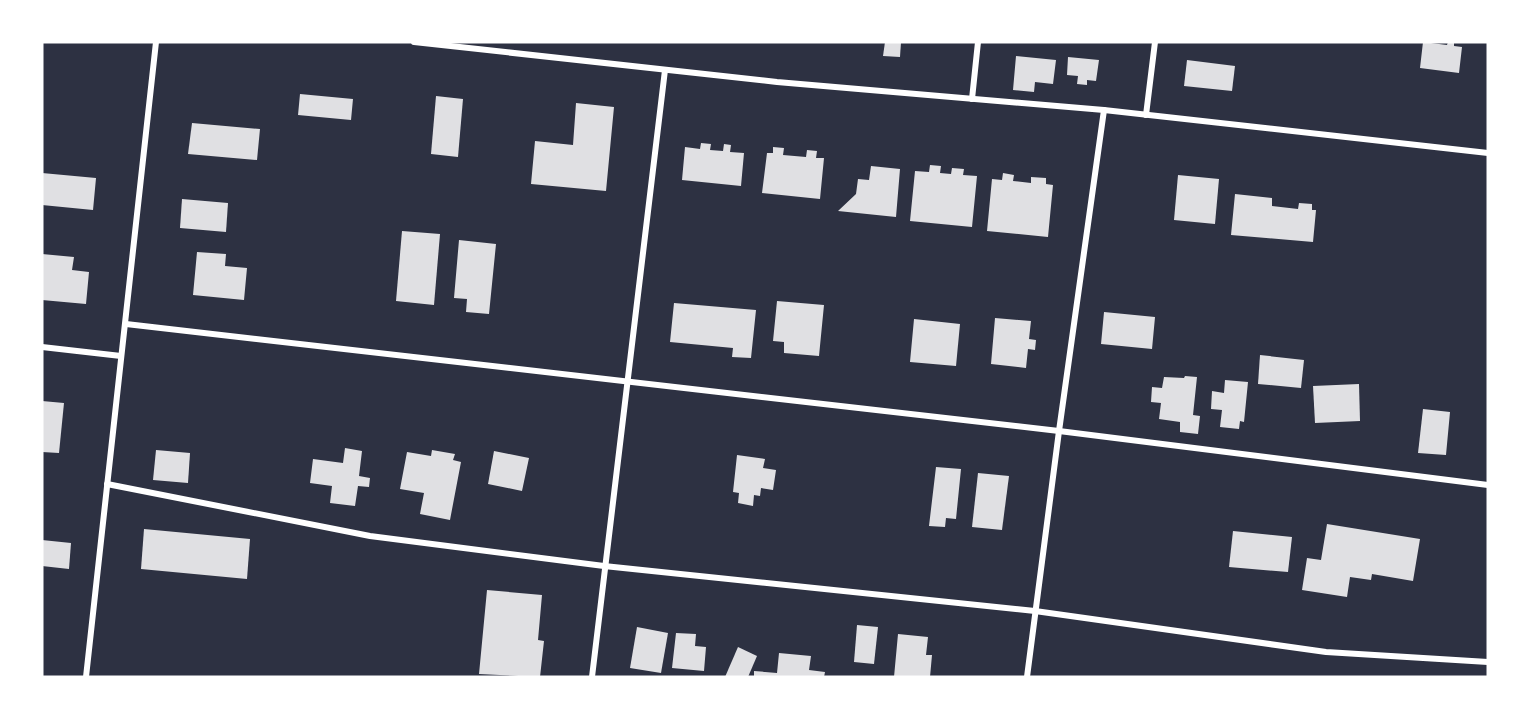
<svg xmlns="http://www.w3.org/2000/svg" width="1530" height="719" font-family="Quicksand,sans-serif">
<style>
.building{fill:#e0e0e3}
.lines{fill:none;stroke-linecap:round;stroke-linejoin:round}
.minor{stroke:#fff;stroke-width:6}
</style>
<rect width="100%" height="100%" fill="#2d3142"/>
<g class="building">
<path d="M885,42h16l-1,15 -17,-1z"/>
<path d="M1423,42l24,3 1,-3h6v4l8,1 -3,26 -39,-5z"/>
<path d="M1016,56l40,4 -3,24 -18,-2 -1,10 -21,-2z"/>
<path d="M1068,57l31,3 -3,21 -9,-1v5l-10,-1 1,-8 -11,-1z"/>
<path d="M1187,60l48,6 -3,25 -48,-5z"/>
<path d="M300,94l53,5 -2,21 -53,-5z"/>
<path d="M436,96l27,3 -5,58 -27,-3z"/>
<path d="M576,103l38,4 -8,84 -75,-7 4,-43 38,4z"/>
<path d="M192,123l68,6 -3,31 -69,-6z"/>
<path d="M701,143l10,1 -1,6 13,1 1,-7 7,1 -1,7 14,1 -3,33 -59,-6 3,-33 15,2z"/>
<path d="M773,147l11,1 -1,7 23,2 1,-7 10,1 -1,7h8l-4,41 -58,-6 5,-40h6z"/>
<path d="M930,165l11,1 -1,7 11,1 1,-6 12,1 -1,6 14,1 -5,51 -62,-6 5,-50 14,1z"/>
<path d="M871,166l29,3 -4,48 -58,-6 18,-17 2,-15 11,1z"/>
<path d="M42,173l54,5 -3,32 -51,-5z"/>
<path d="M1003,173l11,2 -1,6 18,2v-6l15,1v6l7,1 -5,52 -61,-6 5,-52 10,1z"/>
<path d="M1178,175l41,4 -4,45 -41,-4z"/>
<path d="M1235,194l37,4v8l26,3 1,-6 13,1v6h4l-3,32 -82,-7z"/>
<path d="M182,199l46,4 -2,29 -46,-4z"/>
<path d="M402,231l38,3 -6,71 -38,-4z"/>
<path d="M459,240l37,4 -7,70 -23,-2 1,-13 -13,-1z"/>
<path d="M197,252l29,2 -1,12 22,2 -3,32 -51,-5z"/>
<path d="M42,254l32,3 -2,13 17,2 -3,32 -44,-4z"/>
<path d="M777,301l47,4 -5,51 -35,-3v-11l-11,-1z"/>
<path d="M674,303l82,7 -5,48 -19,-1 1,-9 -63,-6z"/>
<path d="M1104,312l51,5 -3,32 -51,-5z"/>
<path d="M995,318l36,3 -2,18 7,1 -1,10 -7,-1 -2,19 -35,-4z"/>
<path d="M914,319l46,5 -4,42 -46,-4z"/>
<path d="M1260,355l44,5 -3,28 -43,-4z"/>
<path d="M1185,376l12,1 -4,38 7,1 -2,18 -18,-2v-10l-21,-3 2,-16 -10,-1 1,-15 10,1 2,-11 20,1z"/>
<path d="M1225,380l23,2 -4,40 -4,-1 -1,8 -19,-2 2,-17 -11,-1 1,-18 12,2z"/>
<path d="M1359,384l1,37 -45,2 -2,-37z"/>
<path d="M42,401l22,2 -5,50 -17,-1z"/>
<path d="M1423,409l27,3 -4,43 -28,-2z"/>
<path d="M345,448l17,3 -3,25 11,2 -1,9 -11,-1 -3,20 -25,-3 2,-17 -22,-3 3,-24 30,4z"/>
<path d="M156,450l34,3 -2,30 -35,-3z"/>
<path d="M432,450l23,4 -2,6 8,2 -11,58 -30,-6 4,-21 -24,-4 7,-37 24,4z"/>
<path d="M494,451l35,7 -7,33 -34,-7z"/>
<path d="M737,455l28,4 -2,9 13,2 -3,20 -12,-2 -1,8 -6,-1 -1,11 -15,-3 1,-10 -6,-1z"/>
<path d="M936,467l25,2 -5,50 -10,-1 -1,9 -16,-1z"/>
<path d="M978,473l31,3 -7,54 -30,-3z"/>
<path d="M1327,524l93,15 -7,42 -41,-7 -1,6 -21,-3 -3,20 -45,-7 5,-32 14,2z"/>
<path d="M144,529l106,10 -3,40 -106,-10z"/>
<path d="M1233,531l59,6 -4,35 -59,-5z"/>
<path d="M42,540l29,3 -2,26 -27,-3z"/>
<path d="M487,590l55,5 -4,45 6,1 -4,36 -61,-3z"/>
<path d="M857,625l21,2 -4,37 -20,-2z"/>
<path d="M637,627l31,6 -7,40 -31,-5z"/>
<path d="M676,633l20,1 -1,12 11,1 -2,24 -32,-3z"/>
<path d="M898,634l30,3 -2,18h6l-2,22h-36z"/>
<path d="M738,647l19,9 -9,21h-23z"/>
<path d="M779,653l32,3 -2,14 16,2 -1,5h-70v-6l23,2z"/>
</g>
<g class="lines">
<g class="minor">
<path d="M414,42l363,40 327,28 384,43"/>
<path d="M972,99l6,-57"/>
<path d="M1146,115l9,-73"/>
<path d="M126,324l933,107 429,54"/>
<path d="M42,347l79,9"/>
<path d="M107,484l263,52 234,30 431,45 291,41 162,10"/>
<path d="M86,677l70,-635"/>
<path d="M592,677l73,-607"/>
<path d="M1027,677l32,-246 45,-321"/>
</g>
</g>
<rect width="1530" height="719" fill="none" stroke="#ffffff" stroke-width="87"/>
</svg>
